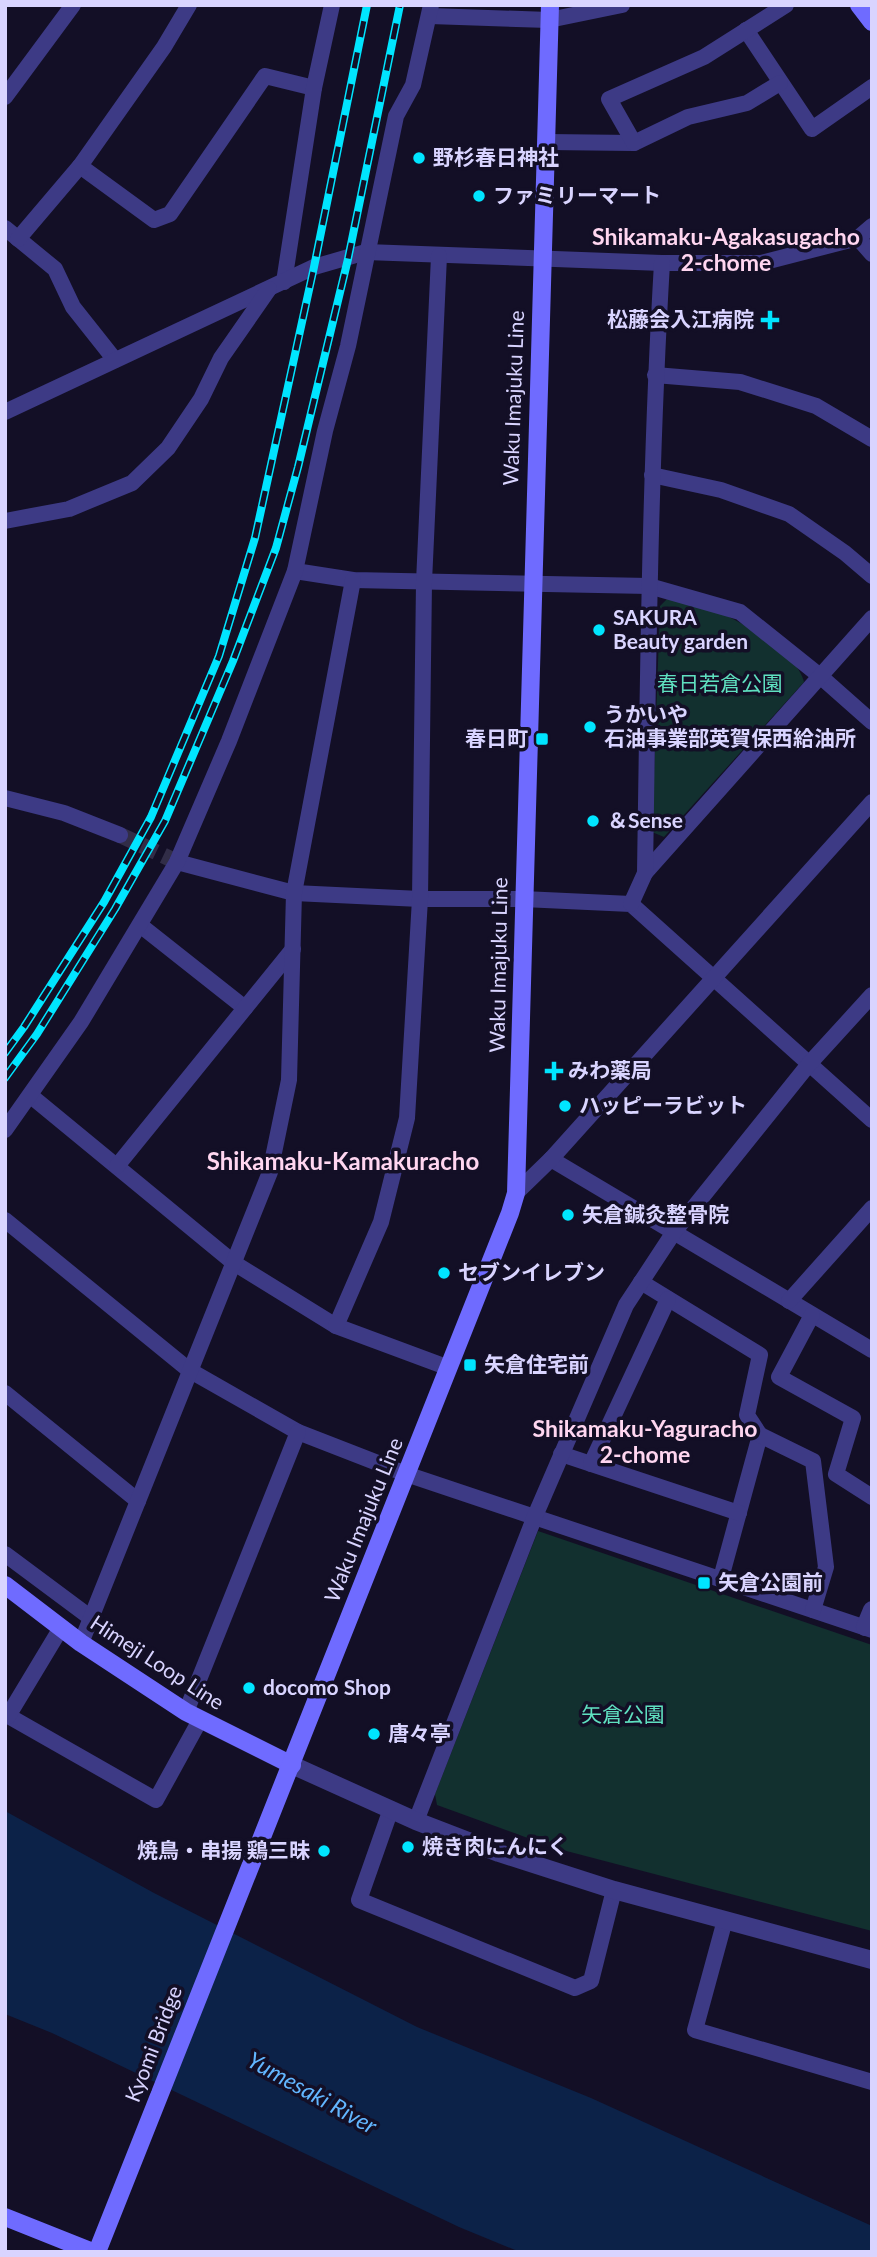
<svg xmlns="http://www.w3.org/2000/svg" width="877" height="2257" font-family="Lato,'Noto Sans JP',sans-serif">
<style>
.green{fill:#12302f}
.water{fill:#0c2248}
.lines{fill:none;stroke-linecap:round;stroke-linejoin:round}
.minor-tunnel{stroke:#312d47;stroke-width:16;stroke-dasharray:16 8;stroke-linecap:butt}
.minor{stroke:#3d3a85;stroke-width:16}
.tertiary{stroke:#3d3a85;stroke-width:18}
.secondary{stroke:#6f6bff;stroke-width:18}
.rail-casing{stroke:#00e5ff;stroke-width:8}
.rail{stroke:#130f26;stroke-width:5;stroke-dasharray:16;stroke-linecap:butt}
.poi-dot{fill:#00e5ff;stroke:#130f26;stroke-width:2.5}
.labels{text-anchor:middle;stroke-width:7;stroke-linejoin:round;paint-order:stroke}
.poi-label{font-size:21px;font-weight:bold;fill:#d9d4ff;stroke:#130f26;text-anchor:start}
.street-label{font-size:21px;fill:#d9d4ff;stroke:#130f26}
.park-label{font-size:21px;fill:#5fe0c0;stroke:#130f26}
.neighbourhood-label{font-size:23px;font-weight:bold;fill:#ffd6f0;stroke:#130f26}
.water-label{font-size:23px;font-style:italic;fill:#62b6ff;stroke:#130f26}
.quarter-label{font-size:24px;font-weight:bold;fill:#ffd6f0;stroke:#130f26}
</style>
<rect width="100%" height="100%" fill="#130f26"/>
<g class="green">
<path d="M667,599c14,3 30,5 44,10 27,10 87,44 93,73l-140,155 -12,-5 8,-226z"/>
<path d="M538,1531l334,114v286l-317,-83 -118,-43 -2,-11z"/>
</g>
<path class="water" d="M5,1811l149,82 263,134 174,71 281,128v26h-352l-61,-25 -407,-194 -47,-19z"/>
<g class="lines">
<path class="minor-tunnel" d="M120,835l57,27"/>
<g class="minor">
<path d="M430,16l119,4 73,-15"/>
<path d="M746,30l66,99 60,-42"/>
<path d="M5,97l68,-92"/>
<path d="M547,142l87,1 54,-26 59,-14 33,-20"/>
<path d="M634,143l-25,-44 95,-42 82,-52"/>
<path d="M80,166l74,54 16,-6 95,-138 49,12"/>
<path d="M5,228l50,41 18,38 42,53"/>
<path d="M858,238l14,16"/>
<path d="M18,239l62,-73 84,-119 25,-42"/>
<path d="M284,282l30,-194 18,-83"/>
<path d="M655,375l85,7 76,24 56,33"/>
<path d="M5,412l309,-145 52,-15 296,11h99l97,-25 14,-12"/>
<path d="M652,475l69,15 68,24 56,39 27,23"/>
<path d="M5,521l64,-12 63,-26 36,-35 33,-49 20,-41 48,-69"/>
<path d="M295,571l58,9 296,6 91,26 80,64 52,46"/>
<path d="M5,798l59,15 56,22"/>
<path d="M177,862l117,31 126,6h103l108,5 241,216"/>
<path d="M645,873l227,-255"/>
<path d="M631,904l14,-31c3,-203 5,-407 17,-610"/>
<path d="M140,925l105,83"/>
<path d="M31,1096l203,167 102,63 113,42"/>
<path d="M5,1130l76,-108 96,-160 52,-121 66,-170 30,-140 23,-85 48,-230 17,-31 18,-80"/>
<path d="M551,1159l321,191"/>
<path d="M117,1166l176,-217"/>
<path d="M516,1193l35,-34 321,-357"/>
<path d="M5,1220l184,150 109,62 108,42 466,156"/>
<path d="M641,1282l119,73 -13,60 13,20 -39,143"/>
<path d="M789,1301l83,-93"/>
<path d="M812,1315l-33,62 74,41 -17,56 36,23"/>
<path d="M336,1326l45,-104 26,-104 13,-219 4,-317 15,-326"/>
<path d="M5,1393l133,108"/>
<path d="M760,1435l53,26 13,106 -13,43"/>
<path d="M561,1454l178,59"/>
<path d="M591,1464l77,-165"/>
<path d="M5,1554l86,64"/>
<path d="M81,1643l189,-471 19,-92 5,-187 59,-313"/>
<path d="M186,1712l112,-280"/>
<path d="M5,1714l151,86 44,-80"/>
<path d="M8,1716l53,-88"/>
<path d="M391,1809l-32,91 216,88 16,-7 23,-91"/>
<path d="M416,1821l119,-305 91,-211 48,-73 135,-168 63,-69"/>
<path d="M725,1920l-30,110 177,52"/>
</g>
<g class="tertiary">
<path d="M865,1627l7,-17"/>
<path d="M292,1765l124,56 83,32 115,37 258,70"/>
</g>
<g class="secondary">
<path d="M859,5l13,17"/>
<path d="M5,1585l76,58 105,69 106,53"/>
<path d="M5,2217l88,35"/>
<path d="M97,2252l413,-1039 6,-20 34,-1188"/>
</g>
<defs>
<g id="rail">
<path d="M5,1053l19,-26 80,-125 47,-85 68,-161 36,-118 59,-271 53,-262"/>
<path d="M5,1078l32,-44 78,-125 50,-88 68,-160 43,-113 22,-81 50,-208 52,-254"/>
</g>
</defs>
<use href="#rail" class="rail-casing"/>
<use href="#rail" class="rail"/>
</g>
<g class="poi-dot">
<circle cx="419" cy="158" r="7"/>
<circle cx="479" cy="196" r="7"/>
<path d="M766.5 309.5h7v7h7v7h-7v7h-7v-7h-7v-7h7z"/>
<circle cx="599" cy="630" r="7"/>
<circle cx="590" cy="727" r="7"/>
<rect x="535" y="732" width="14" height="14" rx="3.5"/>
<circle cx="593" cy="821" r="7"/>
<path d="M550.5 1060.5h7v7h7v7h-7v7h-7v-7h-7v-7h7z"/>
<circle cx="565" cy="1106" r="7"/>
<circle cx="568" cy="1215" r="7"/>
<circle cx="444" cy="1273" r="7"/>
<rect x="463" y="1358" width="14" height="14" rx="3.5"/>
<rect x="697" y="1576" width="14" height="14" rx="3.5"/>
<circle cx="249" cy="1688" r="7"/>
<circle cx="374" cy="1734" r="7"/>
<circle cx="408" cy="1847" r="7"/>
<circle cx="324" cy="1851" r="7"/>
</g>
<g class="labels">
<g class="poi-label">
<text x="433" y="165">野杉春日神社</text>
<text x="493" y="203">ファミリーマート</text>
<text x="754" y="327" text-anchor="end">松藤会入江病院</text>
<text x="613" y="625">SAKURA<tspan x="613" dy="24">Beauty garden</tspan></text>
<text x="604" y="722">うかいや<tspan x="604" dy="24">石油事業部英賀保西給油所</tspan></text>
<text x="528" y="746" text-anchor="end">春日町</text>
<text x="607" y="828">＆Sense</text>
<text x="568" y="1078">みわ薬局</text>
<text x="579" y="1113">ハッピーラビット</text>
<text x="582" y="1222">矢倉鍼灸整骨院</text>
<text x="458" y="1280">セブンイレブン</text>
<text x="484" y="1372">矢倉住宅前</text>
<text x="718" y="1590">矢倉公園前</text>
<text x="263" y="1695">docomo Shop</text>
<text x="388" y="1741">唐々亭</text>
<text x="422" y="1854">焼き肉にんにく</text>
<text x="310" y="1858" text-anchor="end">焼鳥・串揚 鶏三昧</text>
</g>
<g class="street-label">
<text transform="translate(514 398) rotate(-88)" y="7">Waku Imajuku Line</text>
<text transform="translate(499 965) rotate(-89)" y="7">Waku Imajuku Line</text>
<text transform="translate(364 1520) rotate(-68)" y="7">Waku Imajuku Line</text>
<text transform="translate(157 1663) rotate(33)" y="7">Himeji Loop Line</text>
<text transform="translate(154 2044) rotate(-69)" y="7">Kyomi Bridge</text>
</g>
<g class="park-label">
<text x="720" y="691">春日若倉公園</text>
<text x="623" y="1722">矢倉公園</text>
</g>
<g class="neighbourhood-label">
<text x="726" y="245">Shikamaku-Agakasugacho<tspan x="726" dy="26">2-chome</tspan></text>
<text x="645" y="1437">Shikamaku-Yaguracho<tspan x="645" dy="26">2-chome</tspan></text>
</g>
<g class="water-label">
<text transform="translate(312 2093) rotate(29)" y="8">Yumesaki River</text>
</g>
<g class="quarter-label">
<text x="343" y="1170">Shikamaku-Kamakuracho</text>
</g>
</g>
<rect width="877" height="2257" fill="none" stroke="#d9d4ff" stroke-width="14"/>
</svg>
